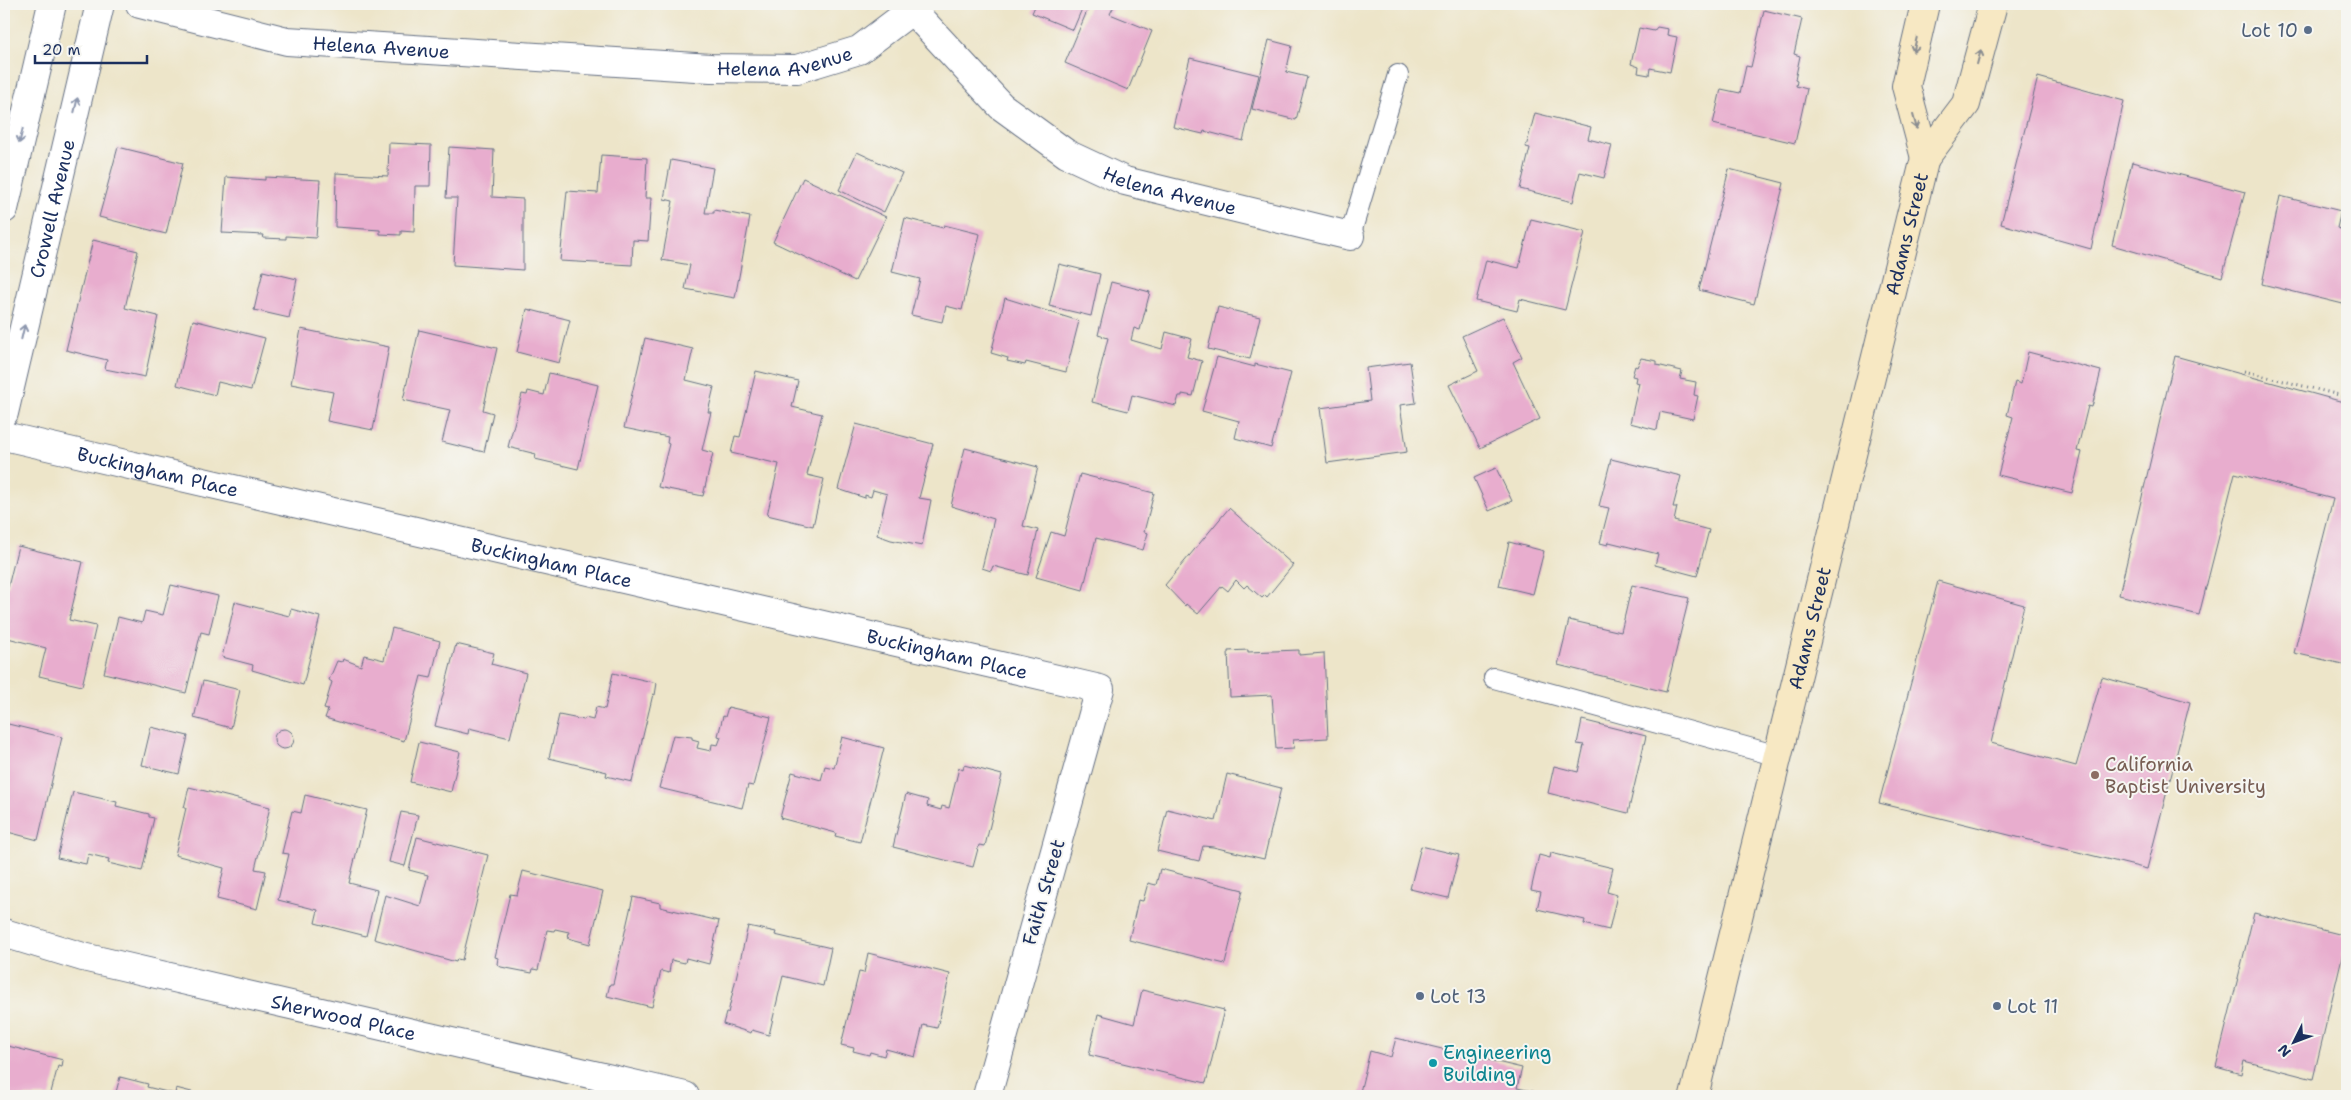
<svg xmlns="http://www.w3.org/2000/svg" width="2351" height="1100" font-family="'Shantell Sans',sans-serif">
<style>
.building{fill:#e8adce}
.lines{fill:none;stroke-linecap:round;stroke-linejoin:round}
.lane-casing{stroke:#646f83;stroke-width:22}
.street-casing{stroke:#646f83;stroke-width:30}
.secondary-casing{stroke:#646f83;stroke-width:30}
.path{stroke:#646f83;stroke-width:3;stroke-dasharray:1 4;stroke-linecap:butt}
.lane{stroke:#fff;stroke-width:20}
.street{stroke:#fff;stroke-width:28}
.secondary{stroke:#f7e8c3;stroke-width:28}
.oneway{stroke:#898c90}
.oneway2{stroke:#8d97ae}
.service-dot{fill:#5c6f8a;stroke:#f6f6f2;stroke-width:2}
.education-dot{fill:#8d6e63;stroke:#f6f6f2;stroke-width:2}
.culture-dot{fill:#0f9aa8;stroke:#f6f6f2;stroke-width:2}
.labels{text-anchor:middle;stroke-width:4;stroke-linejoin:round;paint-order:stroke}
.service-label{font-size:19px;fill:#4e5e75;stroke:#f6f6f2;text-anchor:start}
.street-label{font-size:19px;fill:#1b2f5e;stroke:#f6f6f2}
.education-label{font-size:19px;fill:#785e54;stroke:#f6f6f2;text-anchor:start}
.culture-label{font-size:19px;fill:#0d838f;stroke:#f6f6f2;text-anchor:start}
</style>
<rect width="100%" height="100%" fill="#f6f6f2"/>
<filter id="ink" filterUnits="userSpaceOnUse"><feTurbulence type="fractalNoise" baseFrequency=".02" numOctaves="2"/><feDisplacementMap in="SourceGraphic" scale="10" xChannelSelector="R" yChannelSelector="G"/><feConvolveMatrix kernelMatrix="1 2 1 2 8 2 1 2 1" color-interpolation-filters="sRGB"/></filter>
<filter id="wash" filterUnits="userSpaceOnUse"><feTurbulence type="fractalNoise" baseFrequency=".0096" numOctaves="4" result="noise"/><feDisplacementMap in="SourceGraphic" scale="20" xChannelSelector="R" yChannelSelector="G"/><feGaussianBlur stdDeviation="1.12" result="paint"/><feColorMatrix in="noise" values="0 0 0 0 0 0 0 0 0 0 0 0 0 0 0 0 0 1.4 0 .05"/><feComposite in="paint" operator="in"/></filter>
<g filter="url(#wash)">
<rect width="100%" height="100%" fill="#ede5c9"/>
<g id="blocks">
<g class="building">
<path d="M1036,4h48l-11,26 -41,-17z"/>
<path d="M1090,4h25l-5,10 42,17 -24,59 -63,-27z"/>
<path d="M1764,10l38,9 -8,35 6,2 -5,24 2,1 -1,5 11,3 -12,54 -82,-19 8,-35 19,4 6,-27 5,1z"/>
<path d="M1657,27l11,2 -1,6 10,2 -7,35 -20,-4 -1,7 -11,-2 1,-6 -8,-3 8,-36 15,3z"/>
<path d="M1269,40l23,6 -6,26 21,5 -11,43 -44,-11z"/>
<path d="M1190,58l69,17 -16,66 -39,-10 -1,3 -30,-7z"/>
<path d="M2038,77l86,24 -33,148 -90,-25z"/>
<path d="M1535,113l56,14 -3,12 24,6 -8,33 -24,-6 -7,30 -53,-13 10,-41 -4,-1z"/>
<path d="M389,143l42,2 -1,41h-15l-1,46 -13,-1v4l-21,-1v-4l-45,-3 1,-54 52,3z"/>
<path d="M118,147l65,16 -17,71 -67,-17z"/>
<path d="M449,147l45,3 -2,47 31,2v71l-70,-5 4,-67h-11z"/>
<path d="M857,152l45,21 -18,39 -45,-22z"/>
<path d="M601,155l46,3 -2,40h6l-3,43 -15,-1 -1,25 -72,-4 7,-70 31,2z"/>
<path d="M671,160l42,8 -8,45h9v-3l36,7 -15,81 -50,-9 5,-24 -28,-5 11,-59 -9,-2z"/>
<path d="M2132,162l113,30 -23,85 -110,-32z"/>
<path d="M1729,169l55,14 -30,121 -55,-14z"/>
<path d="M226,177l39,3v-3l55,3 -4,58 -30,-2v3l-23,-1 1,-3 -42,-2z"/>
<path d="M803,178l83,39 -31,64 -82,-39z"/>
<path d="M2280,196l61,15 -4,17 10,3v74l-85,-21z"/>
<path d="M905,218l38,10 1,-3 36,9 -18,76 -16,-4 -4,16 -31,-7 9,-36 -28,-7z"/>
<path d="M1531,219l54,13 -20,78 -45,-11 -3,12 -41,-10 10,-41 33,8z"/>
<path d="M93,240l45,11 -13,57 33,8 -13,61 -40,-8 2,-9 -41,-10z"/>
<path d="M1059,264l41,10 -9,42 -42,-10z"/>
<path d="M263,271l34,8 -8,39 -35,-8z"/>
<path d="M1111,282l39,10 -10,38 -6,-2 -3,12 31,9 4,-17 26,7 -5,18 15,4 -9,35 -11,-2v2h-3l-3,10 -44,-11 -4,16 -36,-9 16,-64 -10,-3z"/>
<path d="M1005,298l74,23 -13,51 -40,-10 -1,3 -18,-4 1,-3 -17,-5z"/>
<path d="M1218,307l42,10 -10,42 -42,-10z"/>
<path d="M527,309l43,11 -11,43 -42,-11z"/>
<path d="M1503,317l19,40 -9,5 27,57 -60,29 -31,-63 29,-14 -16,-35z"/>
<path d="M193,320l72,18 -14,52 -33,-8 -3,13 -38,-10z"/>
<path d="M301,329l88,18 -16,83 -46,-9 6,-29 -42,-8z"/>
<path d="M419,330l78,18 -14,62 10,3 -9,39 -42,-10 8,-32 -47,-10z"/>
<path d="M645,338l48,11 -7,31 28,7 -6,25h3l-9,38 11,3 -10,43 -45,-9 11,-43 -2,-1 1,-6 -44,-9z"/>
<path d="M2028,352l73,19 -9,36 -4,-1 -11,45 5,1 -10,41 -74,-18 15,-58 -6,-2 8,-33 6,2z"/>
<path d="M2175,356l172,47v262l-53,-12 39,-154 -98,-26 -36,142 -80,-20z"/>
<path d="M1217,357l38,10v-3l36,9 -20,75 -36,-10 4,-17 -37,-10z"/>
<path d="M1641,358l16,3v4l25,6 -2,8 16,3 -2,13 4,1 -5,23 -33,-7 -3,18 -27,-7 9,-40 -4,-1 1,-5 -4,-1 3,-10 2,1z"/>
<path d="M1410,362l6,41 -16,2 7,47 -80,11 -7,-55 50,-7 -4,-33z"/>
<path d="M756,371l42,10 -6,26 30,7 -15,61 17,4 -11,47 -46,-11 12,-51 -48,-11 4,-17 5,1z"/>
<path d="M549,373l49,12 -20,84 -43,-10 1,-5 -28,-7 14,-53 5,1 1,-4 16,4z"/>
<path d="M856,424l77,20 -14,54 12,2 -9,46 -31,-6 -14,-5 10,-41 -14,-4 -2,7 -6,-2v3l-27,-9z"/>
<path d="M965,448l73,19 -15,59 15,4 -10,45 -35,-9 -2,5 -9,-3 12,-49 -43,-13z"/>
<path d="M1611,459l70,17 -8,31h4l-3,14 35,9 -12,46 -42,-11 3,-11 -49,-12 -1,3 -8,-2 9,-35 -10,-2z"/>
<path d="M1496,468l16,33 -23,10 -15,-33z"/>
<path d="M1080,474l74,19 -10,39 4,1 -5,17 -47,-12 -13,52 -47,-13 15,-45 13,4z"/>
<path d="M1229,508l64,57 -26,32 -2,-2 -3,3 -15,-13 -3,3 -8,-8 -8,11 -6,-5 -24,28 -12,-10 -1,2 -20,-21z"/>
<path d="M1509,542l35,9 -11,43 -34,-8z"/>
<path d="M18,546l65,16 -14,58 27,6 -14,60 -43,-10 7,-28 -42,-11v-51l4,1z"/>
<path d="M1938,581l86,24 -33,138 85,23 26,-89 88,25 -43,167 -268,-66z"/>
<path d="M171,585l47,11 -9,38 -8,-2 -15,61 -82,-20 14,-56 24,6 3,-12 18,4z"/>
<path d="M1632,585l57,13 -23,94 -108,-27 11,-45 52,12z"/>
<path d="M235,602l54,14 2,-7 29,8 -17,68 -51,-15 1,-5 -31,-8z"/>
<path d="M392,628l48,13 -9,37 -10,-2 -17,65 -79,-23 3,-8 -4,-1 8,-27 -3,-2 8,-19 5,1 1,-3 18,7 3,-11 20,5z"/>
<path d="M456,644l38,9 -3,11 35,9 -16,65 -41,-10 -1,6 -33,-8z"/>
<path d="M1248,650v2l51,-2v5l25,-2 4,85 -35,2 1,8 -18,1 -4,-54 -42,2 -2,-46z"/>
<path d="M613,673l44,10 -2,12 -2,-1 -21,88 -26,-6 1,-4 -58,-14 10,-43 25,5 1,-2 8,2 3,-13 9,2z"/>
<path d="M203,681l37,9 -9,38 -37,-10z"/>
<path d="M728,707l43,10 -18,69 -5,-1 -6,23 -83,-20 14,-53 19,2v2l7,2 -2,7 14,3 1,-7 6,1 3,-8 -3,-1 5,-20 2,1z"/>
<path d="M1582,720l64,16 -18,77 -80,-20 6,-27 24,6 6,-27 -7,-1z"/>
<path d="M4,723l58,14 -24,103 -34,-9z"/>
<path d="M151,727l37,9 -9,38 -37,-9z"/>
<circle cx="284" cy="739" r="10"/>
<path d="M842,737l42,11 -24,94 -25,-6 1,-3 -56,-15 12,-46 29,8 4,-14 9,2z"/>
<path d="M419,742l41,10 -9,40 -41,-10z"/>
<path d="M964,765l38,10 -17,71 -6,-1 -6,22 -80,-20 13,-53 22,6 -1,6 14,4 1,-4 7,2 10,-40 4,2z"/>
<path d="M1227,774l54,14 -17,71 -51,-12 -10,-1 -4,15 -42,-10 10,-42 49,12z"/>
<path d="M189,787l81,20 -15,62 11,2 -9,38 -40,-10 7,-31 -49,-13 11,-47h-2z"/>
<path d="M73,792l44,10 -1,4 33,8v3l5,1 -12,53 -34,-8 1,-4 -21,-5 -2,10 -29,-6z"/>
<path d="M305,795l62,15 -18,73 28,7 -11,46 -51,-13 3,-13 -40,-10 11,-46 -7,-1 10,-42 9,2z"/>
<path d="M401,812l17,3 -13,51 -16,-4z"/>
<path d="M417,837l71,18 -26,105 -5,-1 -1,3 -82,-23 11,-44 35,11 8,-31 -19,-5z"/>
<path d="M1421,846l38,9 -11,43 -38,-9z"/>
<path d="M1551,853l62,15 -6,24 10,3 -8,35 -25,-6 1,-4 -48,-11 4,-17 -10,-2 8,-35 11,3z"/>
<path d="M1160,869l83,21 -18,74 -96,-24 9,-40 5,1 5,-18 8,2z"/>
<path d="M523,871l80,20 -13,53 -22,-6 1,-6 -14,-3 -1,2 -7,-1 -9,40 -5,-1 -1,4 -31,-6 -4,-3 1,-6 -3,-1 15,-63 7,1z"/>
<path d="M633,897l27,6v4l59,14 -10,43 -23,-6 -1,5 -14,-3 -2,13 -8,-2 -9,36 -45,-11 3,-12h3z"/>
<path d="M2254,913l93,23 -34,143 -69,-18 -3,13 -25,-7z"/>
<path d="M748,926l28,6 -1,3 56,13 -8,38 -40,-10 -14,59 -17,-5 -1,3 -28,-9 3,-11h2z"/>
<path d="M868,953l82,21 -13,54 -14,-3 -8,32 -29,-8 -2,7 -14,-4 -1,3 -16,-4 1,-3 -13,-3 18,-73 5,1z"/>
<path d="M1142,990l82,20 -18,73 -117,-28 9,-41 36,10z"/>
<path d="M1396,1038l126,30 -5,20 20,4 -1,4h-177l11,-45 21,6z"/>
<path d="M4,1045l59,15 -1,7 -4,-1 -8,30h-46z"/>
<path d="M120,1077l28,7 -1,3 28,7 1,-6 31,8h-92z"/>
</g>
</g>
</g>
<g filter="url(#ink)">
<use href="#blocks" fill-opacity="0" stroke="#646f83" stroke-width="1"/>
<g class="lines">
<defs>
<g id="lane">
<path d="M1350,236l48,-161"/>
<path d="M1494,678l284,78"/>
</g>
<g id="street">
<path id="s1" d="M140,4l147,37 424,27 86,1 62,-19 53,-40 89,96 66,48 58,27 225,55"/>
<path d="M4,209l48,-205"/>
<path id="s2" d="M4,413l96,-409"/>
<path id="s3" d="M4,436l1096,253 -113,407"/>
<path id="s4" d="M4,933l79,24 602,139"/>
</g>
<g id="secondary">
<path d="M1925,158l-19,-72 19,-82"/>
<path id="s5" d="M1694,1096l231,-938 41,-54 27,-100"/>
</g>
</defs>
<use href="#lane" class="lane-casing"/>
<use href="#street" class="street-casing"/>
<use href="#secondary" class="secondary-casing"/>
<path class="path" d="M2244,371l103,26"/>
<use href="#lane" class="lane"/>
<use href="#street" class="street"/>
<use href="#secondary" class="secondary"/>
</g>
<defs><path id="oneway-shaft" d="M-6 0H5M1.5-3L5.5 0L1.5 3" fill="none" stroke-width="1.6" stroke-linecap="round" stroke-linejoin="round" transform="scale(1.25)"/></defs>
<g class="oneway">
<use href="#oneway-shaft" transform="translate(1915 45) rotate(103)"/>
<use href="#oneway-shaft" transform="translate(1979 57) rotate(-75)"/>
<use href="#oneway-shaft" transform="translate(1915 122) rotate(75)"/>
</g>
<g class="oneway2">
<use href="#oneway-shaft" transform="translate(76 105) rotate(-77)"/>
<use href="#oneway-shaft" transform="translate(21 136) rotate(103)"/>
<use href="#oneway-shaft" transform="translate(23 332) rotate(-77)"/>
</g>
</g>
<g class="service-dot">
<circle cx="2308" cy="30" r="5"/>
<circle cx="1420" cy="996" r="5"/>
<circle cx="1997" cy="1006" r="5"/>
</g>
<circle class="education-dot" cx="2095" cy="775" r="5"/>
<circle class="culture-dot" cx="1433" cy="1063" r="5"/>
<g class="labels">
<g class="service-label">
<text x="2298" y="37" text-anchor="end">Lot 10</text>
<text x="1430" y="1003">Lot 13</text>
<text x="2007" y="1013">Lot 11</text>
</g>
<g class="street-label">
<text dy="7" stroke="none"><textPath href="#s1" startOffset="246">Helena Avenue</textPath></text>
<text dy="7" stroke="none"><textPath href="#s1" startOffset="651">Helena Avenue</textPath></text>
<text dy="7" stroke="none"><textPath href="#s1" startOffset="1116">Helena Avenue</textPath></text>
<text dy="7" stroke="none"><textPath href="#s2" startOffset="210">Crowell Avenue</textPath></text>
<text dy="7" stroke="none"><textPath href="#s5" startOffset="888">Adams Street</textPath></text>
<text dy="7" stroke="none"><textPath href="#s3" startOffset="158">Buckingham Place</textPath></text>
<text dy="7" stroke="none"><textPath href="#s3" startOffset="562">Buckingham Place</textPath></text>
<text dy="7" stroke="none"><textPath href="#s5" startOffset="482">Adams Street</textPath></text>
<text dy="7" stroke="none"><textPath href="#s3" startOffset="968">Buckingham Place</textPath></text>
<text transform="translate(1043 892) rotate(-74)" y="7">Faith Street</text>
<text dy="7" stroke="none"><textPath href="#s4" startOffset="350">Sherwood Place</textPath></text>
</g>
<g class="education-label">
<text x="2105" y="771">California<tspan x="2105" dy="22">Baptist University</tspan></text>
</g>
<g class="culture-label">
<text x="1443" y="1059">Engineering<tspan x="1443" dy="22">Building</tspan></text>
</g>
</g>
<rect width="2351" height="1100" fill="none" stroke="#f6f6f2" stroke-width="20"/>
<g transform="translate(2294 1042) rotate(228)" stroke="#f6f6f2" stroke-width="4" paint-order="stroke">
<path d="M0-4L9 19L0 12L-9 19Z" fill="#1b2f5e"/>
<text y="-8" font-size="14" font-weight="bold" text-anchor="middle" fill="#1b2f5e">N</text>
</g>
<path d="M35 55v8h112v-8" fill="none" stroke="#1b2f5e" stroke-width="2.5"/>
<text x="42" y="55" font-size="15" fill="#1b2f5e" stroke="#f6f6f2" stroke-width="4" paint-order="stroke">20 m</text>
</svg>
